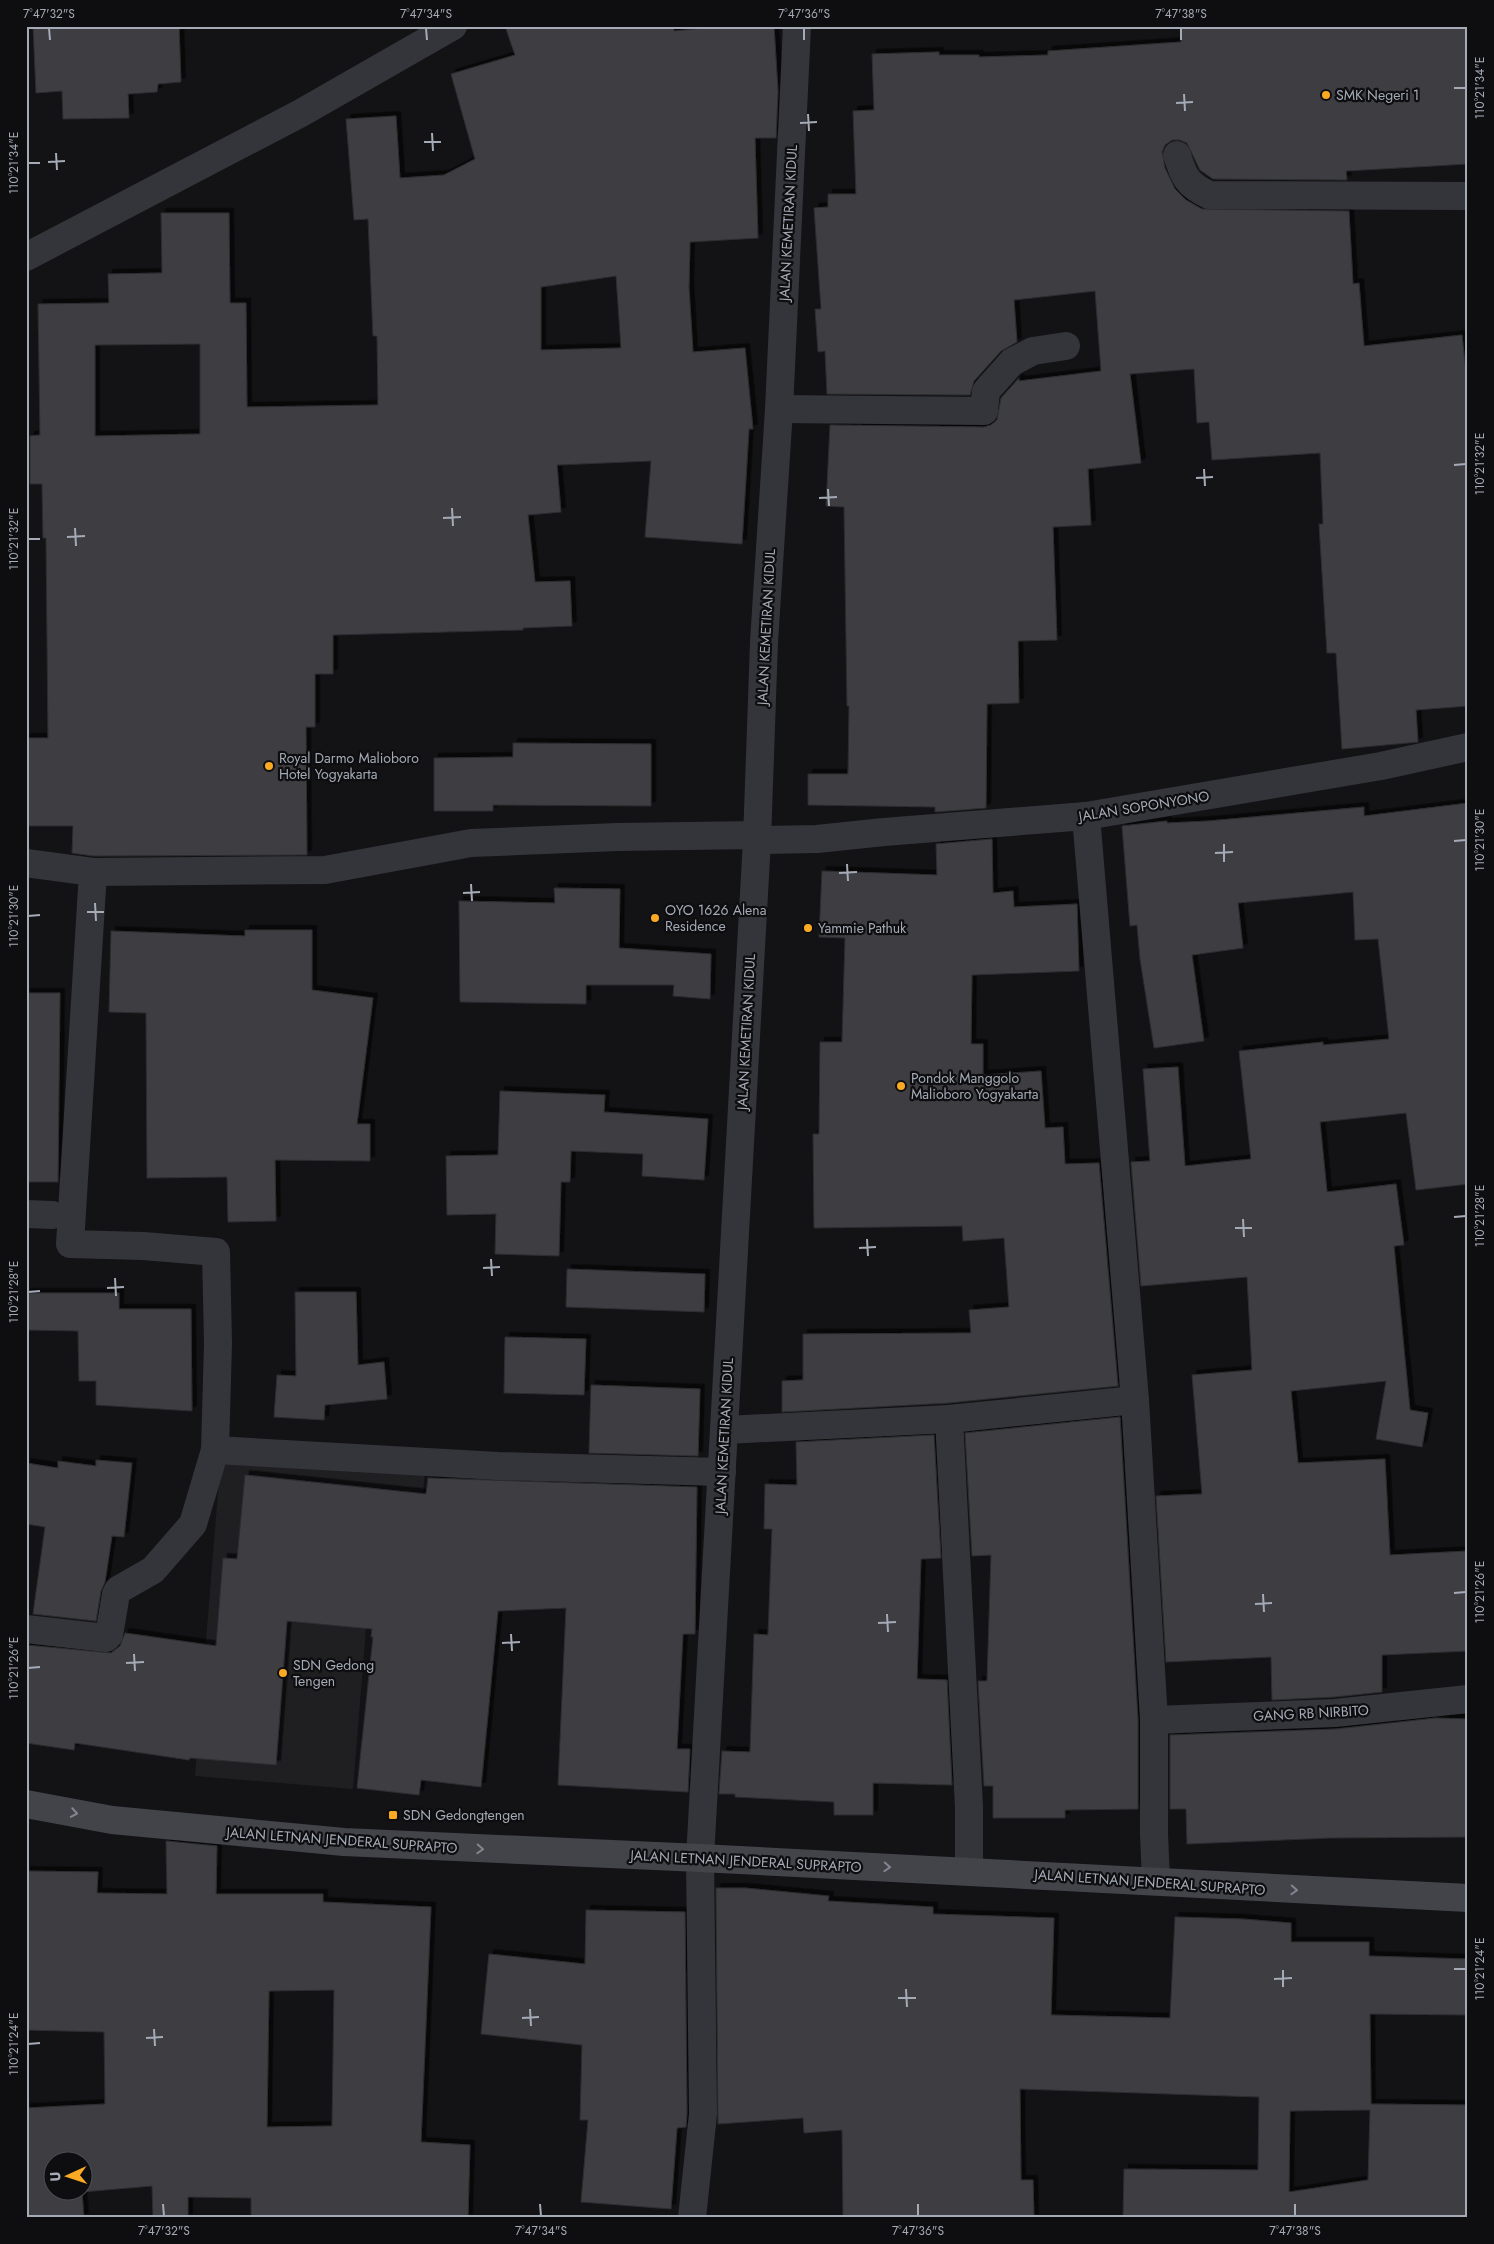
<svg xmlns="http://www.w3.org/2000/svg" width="1494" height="2244" font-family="Jost,sans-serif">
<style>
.built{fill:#1f1f22}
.building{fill:#3d3e42;stroke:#2d2d31;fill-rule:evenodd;filter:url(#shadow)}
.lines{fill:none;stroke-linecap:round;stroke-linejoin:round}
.minor{stroke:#34353a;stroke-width:28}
.tertiary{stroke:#34353a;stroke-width:28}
.secondary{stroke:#42444a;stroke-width:28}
.oneway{stroke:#828690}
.ticks{fill:none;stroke:#a4aab6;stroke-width:2}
.poi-dot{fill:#fcaa24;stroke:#0e0e10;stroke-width:2}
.labels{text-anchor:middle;stroke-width:4.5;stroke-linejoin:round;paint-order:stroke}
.poi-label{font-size:14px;fill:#a4aab6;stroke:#0e0e10;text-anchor:start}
.street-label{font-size:14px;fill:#a4aab6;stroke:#0e0e10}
.neatline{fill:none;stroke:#a4aab6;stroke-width:2}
.ticks-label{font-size:12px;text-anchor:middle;fill:#a4aab6}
</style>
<defs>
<filter id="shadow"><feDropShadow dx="4.5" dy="-4.5" stdDeviation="0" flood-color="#0009"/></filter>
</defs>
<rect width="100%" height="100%" fill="#131315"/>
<path class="built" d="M222,1443l204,17 -10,110 -45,-3 -18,222 -158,-13z"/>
<g class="building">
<path d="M33,26h146l2,56 -23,2 -1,8 -29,2 1,24 -66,1 -1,-28 -26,2z"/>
<path d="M505,26h168l1,5 51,-5h49l4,65 -2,47h-21l3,100 -68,4 -1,46 4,64 52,-4 8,81h-4l-7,115 -97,-7 6,-76 -94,4 4,47 -33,3 7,67 35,-1 2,45 -49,2v2l-190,5v39h-18v53h-9l1,128 -213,1 -22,-3 1,-27h-47v-88h22l-2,-200h-3l-1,-54h-12v-48l10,-1 -2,-131 71,-1 -1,-29 54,-1 -1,-60h68l1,90h16l1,104 131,-2 -1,-69h-4l-5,-117 -14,1 -8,-101 50,-3 4,62 44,-3 31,-16 -24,-85 64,-19zM616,276l5,72 -80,2v-63zM200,344v90l-105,2v-91z"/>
<path d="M1180,26h288v138l-122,7 1,9 -134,-1 -13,-9 -13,-27 -7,-3h-8l-7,5 -3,7 3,16 10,21 11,11 16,9 147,2 4,73 6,-1 5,63 98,-11 6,56v315l-52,4 2,32 -76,7 -6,-96h-9l-8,-129h4l-3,-71 -108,7 -3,-38 -12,1 -3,-54 -64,5 11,89 -53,6 3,56 -38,2 4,113 -39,1 1,62 -32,1 -1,104 -51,4v-5l-127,-2v-31h40l1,-68h-2l-3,-199 -18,-1 4,-81 154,2 7,-2 6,-5 4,-22 18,-20v3l82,-10 -6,-80 -81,9 3,42 -16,9 -27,30 -4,14 -143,-1 -2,-43 -7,1 -3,-43h6l-7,-101 14,-1v-13h28l-3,-83 21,-1 -2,-56 67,-2v3h40v2l69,-2v-4l133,-9z"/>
<path d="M513,743l138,1v62l-158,-1v6h-59v-53l79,-1z"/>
<path d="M1468,803v381l-52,6 -10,-77 -86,9 7,70 69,-8 8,61 -10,1 16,164 18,3 -6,34 -46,-8 10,-58 -95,10 7,72 87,-4 5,96 78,-4v100l-86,4v37l-48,5 -62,3 -1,-43 -105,5 -10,-166 46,-2 -10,-119 60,-5 -5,-93 -106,9 -10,-124 19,-1 -7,-92 35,-2 7,99 66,-7 -12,-108 84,-9v3l66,-6 -11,-100 -23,1 -2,-48 -115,11 5,45 -51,7 12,86 -50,7 -14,-89 -3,-34 -7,1 -8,-100 45,-5v2l41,-2 156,-14v9z"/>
<path d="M992,839l1,54 20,-2 1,16 63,-3 2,67 -107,4 -1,69h12v31l58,-4 4,57 18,-1 2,37 34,-1 19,223 -170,17 -166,9v-31l21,-1v-46l168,-1 -2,-23 40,-3 -5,-69 -41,3 -1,-15 -148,2 -1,-94h6l1,-92h22l3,-104 -26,-1 3,-66 115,4 -1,-31z"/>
<path d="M554,888l66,1 -1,59 92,6 -1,45 -37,-3 1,-11h-88v19l-126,-2 -1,-101 96,2z"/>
<path d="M245,930h67v60l61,8 -16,126h13v37l-95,-1 1,61 -48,1 -1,-45 -80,1 -1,-165 -37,-1 2,-81 134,5z"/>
<path d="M26,993h34l-2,189h-32z"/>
<path d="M500,1091l105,4 -1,17 104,7 -4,61 -62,-4 1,-22 -72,-3 -1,31h-9l-2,74 -64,-2 1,-40 -49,1 -1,-59 52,-1z"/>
<path d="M567,1269l138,5 -1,38 -138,-5z"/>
<path d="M295,1292h61l2,73 26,-3 3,37 -62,6 -1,15 -50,-3 3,-42 19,1z"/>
<path d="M26,1293h93v16h72l1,102 -96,-6v-24h-17l-1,-50 -52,-1z"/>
<path d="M505,1337l81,2 -2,56 -80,-2z"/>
<path d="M591,1385l109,4 -2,67 -109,-3z"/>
<path d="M1120,1417l18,303v89l-73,1v8h-72v-32h-9l-6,-105h9l4,-126 -19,1 -7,-123z"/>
<path d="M934,1435l7,123 -20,1 -4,120 30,1 5,105 -79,-2v32h-39v-13l-99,-5v-3h-16l3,-43 28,1 4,-118 14,1 4,-106h-8l1,-45 32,1 -1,-43z"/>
<path d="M96,1460l36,3 -8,74 -12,-1 -7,46 -4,9 -5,30 -63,-7 12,-87 -19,-3v-61l32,5v-7l38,5z"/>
<path d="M245,1475l181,19 2,-16 269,9 -2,147h-12l-6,115h13l-2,43 -130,-7 8,-177 -68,3 -17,176 -60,-7 -2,15 -62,-7 16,-151h-2l1,-8 -85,-8 -11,144 -86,-7 -1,2 -114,-17 -1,7 -48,-7v-98l85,8 9,-7 5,-13 91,13 7,-88 14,1z"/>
<path d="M1436,1718l32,1v118l-137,1 -144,6 -1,-35h-16v-74l166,-6z"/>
<path d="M166,1841l51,5 -1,48h107v8l108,5 -10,235 49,3 -2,73h-217v-20l-63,-1v21h-35l-1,-32 -70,6 2,26h-58v-110l79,-4 -1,-72 -78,-2v-159l72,1 -1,21 70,1zM334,1990l-2,136 -65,1 2,-136zM52,2162h30v30h-30z"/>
<path d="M716,1888h29l84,8 -1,5 105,6v7l121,4 -3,97 119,3 5,-101 68,2 48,4v19h78v14l99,3v56l-98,-1 1,90 97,1v113h-345l1,-49 134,1 1,-73 -239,-8 1,91h12l1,38h-191l-1,-88 -38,3 -1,-15 -85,6zM1370,2110l-2,70 -79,12 1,-81z"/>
<path d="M586,1910l99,2 2,201 -1,14 -9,1 -6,81 -90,-7 7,-82h-8l2,-75 -101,-11 8,-80 96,10z"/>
</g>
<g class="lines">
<g class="minor">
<path d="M1177,155c7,23 11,30 32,40l259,1"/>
<path d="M26,257l275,-144 152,-87"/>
<path d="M779,409l205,2 2,-20 26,-29 21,-11 33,-5"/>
<path d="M1086,816l49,584 19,320v114l2,47"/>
<path d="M757,840l60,-1 67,-7 202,-16 295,-50 87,-19"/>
<path d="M26,863l67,9 -23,372 73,2 73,6 2,91 -3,107 -22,74 -40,46 -35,20 -2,4 -7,41 -3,3 -80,-9"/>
<path d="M93,872l232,-2 146,-27 146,-6 140,-2"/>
<path d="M26,1214l26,1"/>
<path d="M949,1419l20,388v64"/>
<path d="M725,1430l224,-11 186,-19"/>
<path d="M215,1450l283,16 224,6"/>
<path d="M1154,1720l181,-7 133,-14"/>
<path d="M692,2218l11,-104 -3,-256"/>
</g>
<path class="tertiary" d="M700,1858l57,-1018 7,-198 15,-233 18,-383"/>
<path class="secondary" d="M26,1804l86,16 232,22 356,16 768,40"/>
</g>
<defs><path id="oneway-chevron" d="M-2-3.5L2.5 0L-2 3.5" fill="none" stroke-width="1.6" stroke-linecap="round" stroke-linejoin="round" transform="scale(1.25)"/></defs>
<g class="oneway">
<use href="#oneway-chevron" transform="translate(74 1813) rotate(10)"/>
<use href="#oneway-chevron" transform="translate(480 1849) rotate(3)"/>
<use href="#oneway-chevron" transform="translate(887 1867) rotate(3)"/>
<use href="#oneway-chevron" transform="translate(1294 1890) rotate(3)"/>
</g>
<path class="ticks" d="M49,28l1,12M426,28l1,12M804,28v12M1181,28v12M1454,88h12M1184,94l1,17M1176,103l17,-1M808,114l1,17M800,123l17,-1M432,133l1,18M424,142h17M56,153l1,17M48,162l17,-1M28,163h12M1454,465l12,-1M1204,469l1,17M1196,478l17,-1M828,489l1,17M819,498l18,-1M452,508l1,18M443,518l18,-1M75,528l1,18M67,537l18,-1M28,539h12M1454,841l12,-1M1224,844v18M1215,853l18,-1M847,864l1,17M839,873l18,-1M471,884l1,17M463,893l17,-1M95,903l1,18M87,912h17M28,916l12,-1M1454,1217l12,-1M1243,1219l1,18M1235,1228h17M867,1239l1,17M859,1248l17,-1M491,1259l1,17M483,1268l17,-1M115,1278l1,18M107,1288l17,-1M28,1292l12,-1M1454,1593l12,-1M1263,1594l1,18M1255,1604l17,-1M887,1614l1,18M878,1623l18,-1M511,1634l1,17M502,1643l18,-1M134,1654l1,17M126,1663l18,-1M28,1668l12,-1M1454,1969h12M1283,1970v17M1274,1979l18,-1M906,1989l1,18M898,1998h18M530,2009l1,17M522,2018l17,-1M154,2029l1,17M146,2038l17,-1M28,2044l12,-1M163,2204l1,12M540,2204l1,12M918,2204v12M1295,2204v12"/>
<g class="poi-dot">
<circle cx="1326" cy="95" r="5"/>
<circle cx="269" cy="766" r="5"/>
<circle cx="655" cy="918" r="5"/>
<circle cx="808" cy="928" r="5"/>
<circle cx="901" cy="1086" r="5"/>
<circle cx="283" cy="1673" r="5"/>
<rect x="388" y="1810" width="10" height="10" rx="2.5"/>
</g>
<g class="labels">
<g class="poi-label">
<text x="1336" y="100">SMK Negeri 1</text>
<text x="279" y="763">Royal Darmo Malioboro<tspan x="279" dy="16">Hotel Yogyakarta</tspan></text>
<text x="665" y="915">OYO 1626 Alena<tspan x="665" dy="16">Residence</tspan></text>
<text x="818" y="933">Yammie Pathuk</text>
<text x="911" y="1083">Pondok Manggolo<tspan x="911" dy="16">Malioboro Yogyakarta</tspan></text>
<text x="293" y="1670">SDN Gedong<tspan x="293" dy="16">Tengen</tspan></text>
<text x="403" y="1820">SDN Gedongtengen</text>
</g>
<g class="street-label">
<text transform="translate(788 223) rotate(-87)" y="5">JALAN KEMETIRAN KIDUL</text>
<text transform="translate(766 627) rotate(-87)" y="5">JALAN KEMETIRAN KIDUL</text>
<text transform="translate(1144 806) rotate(-9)" y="5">JALAN SOPONYONO</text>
<text transform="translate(746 1032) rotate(-87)" y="5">JALAN KEMETIRAN KIDUL</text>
<text transform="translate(724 1436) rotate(-87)" y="5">JALAN KEMETIRAN KIDUL</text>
<text transform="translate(1311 1713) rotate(-3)" y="5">GANG RB NIRBITO</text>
<text transform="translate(342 1840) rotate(4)" y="5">JALAN LETNAN JENDERAL SUPRAPTO</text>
<text transform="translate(746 1861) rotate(3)" y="5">JALAN LETNAN JENDERAL SUPRAPTO</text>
<text transform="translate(1150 1882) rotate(4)" y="5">JALAN LETNAN JENDERAL SUPRAPTO</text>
</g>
</g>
<rect width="1494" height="2244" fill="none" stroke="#0e0e10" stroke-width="55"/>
<g transform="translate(68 2176) rotate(267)"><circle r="24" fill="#0e0e10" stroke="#4a4c52"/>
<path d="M0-4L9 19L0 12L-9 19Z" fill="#fcaa24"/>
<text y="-8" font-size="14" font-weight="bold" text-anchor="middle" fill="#a4aab6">U</text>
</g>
<rect x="28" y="28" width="1438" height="2188" class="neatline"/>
<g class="ticks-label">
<text x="49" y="18">7°47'32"S</text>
<text x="426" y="18">7°47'34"S</text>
<text x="804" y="18">7°47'36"S</text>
<text x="1181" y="18">7°47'38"S</text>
<text transform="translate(1480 88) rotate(-90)" y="4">110°21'34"E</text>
<text transform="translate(14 163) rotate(-90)" y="4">110°21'34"E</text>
<text transform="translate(1480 464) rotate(-90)" y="4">110°21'32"E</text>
<text transform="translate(14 539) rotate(-90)" y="4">110°21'32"E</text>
<text transform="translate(1480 840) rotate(-90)" y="4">110°21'30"E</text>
<text transform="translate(14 916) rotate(-90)" y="4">110°21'30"E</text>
<text transform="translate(1480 1216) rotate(-90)" y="4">110°21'28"E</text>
<text transform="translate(14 1292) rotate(-90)" y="4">110°21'28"E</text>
<text transform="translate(1480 1592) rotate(-90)" y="4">110°21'26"E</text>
<text transform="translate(14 1668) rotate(-90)" y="4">110°21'26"E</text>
<text transform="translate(1480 1969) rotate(-90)" y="4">110°21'24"E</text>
<text transform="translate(14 2044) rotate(-90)" y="4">110°21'24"E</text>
<text x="164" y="2235">7°47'32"S</text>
<text x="541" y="2235">7°47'34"S</text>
<text x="918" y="2235">7°47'36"S</text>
<text x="1295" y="2235">7°47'38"S</text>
</g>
</svg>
